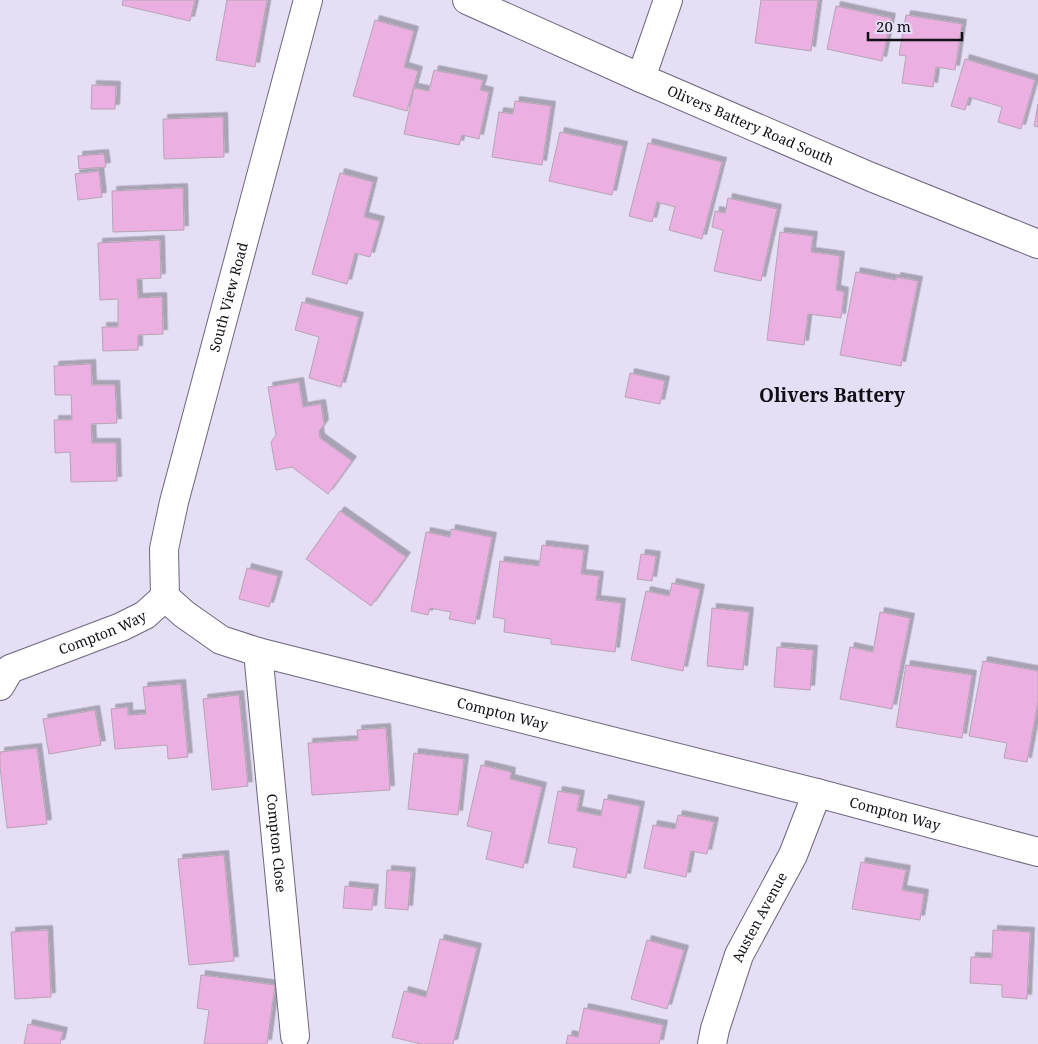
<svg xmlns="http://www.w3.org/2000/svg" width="1038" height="1044" font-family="'Noto Serif',serif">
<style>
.building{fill:#ebafe2;stroke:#b7a4b4;filter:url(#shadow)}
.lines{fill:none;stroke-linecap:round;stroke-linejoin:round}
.minor-casing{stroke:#6d677b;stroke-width:30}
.minor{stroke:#fff;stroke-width:28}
.labels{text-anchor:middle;stroke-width:4.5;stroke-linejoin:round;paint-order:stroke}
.street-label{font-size:14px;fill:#110f16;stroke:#e5def5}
.district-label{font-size:19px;font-weight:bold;fill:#110f16;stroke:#e5def5}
</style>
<defs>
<filter id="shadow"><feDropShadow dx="4.5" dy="-4.5" stdDeviation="0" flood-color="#0004"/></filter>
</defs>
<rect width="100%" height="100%" fill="#e5def5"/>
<g class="building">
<path d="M123,0h72l-5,21 -68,-16z"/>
<path d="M227,0h40l-12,67 -39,-7z"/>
<path d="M761,0h57l-7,51 -56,-8z"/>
<path d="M836,6l55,12 -9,43 -55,-12z"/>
<path d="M906,15l56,9 -7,46 -19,-3 -3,20 -31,-4 4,-27 -7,-1z"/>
<path d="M375,20l39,11 -10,36 14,4 -11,40 -54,-15z"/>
<path d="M965,59l70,21 -14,49 -23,-7 4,-15 -33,-10 -4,13 -14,-4z"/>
<path d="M434,70l49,10 -3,10 9,2 -10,47 -17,-4 -3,10 -55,-11 10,-46 15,3z"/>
<path d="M92,85l24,1 -1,23h-24z"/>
<path d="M515,101l36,5 -9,59 -50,-8 7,-45 14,2z"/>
<path d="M1038,104v23l-4,-1z"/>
<path d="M223,117l1,40 -60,2 -1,-40z"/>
<path d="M560,132l63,14 -11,49 -63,-14z"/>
<path d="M648,143l74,19 -20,77 -33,-9 6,-23 -18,-5 -5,20 -23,-6z"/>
<path d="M104,154l2,13 -27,2 -1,-13z"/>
<path d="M99,171l3,26 -24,3 -3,-26z"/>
<path d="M340,173l33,9 -9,35 16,4 -10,36 -15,-4 -8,31 -35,-10z"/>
<path d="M183,188l1,42 -71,2 -1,-41z"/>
<path d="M728,198l49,11 -16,72 -47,-10 9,-41 -11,-3 3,-16 10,2z"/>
<path d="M780,232l33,4 -2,16 29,4 -4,34 8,2 -3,26 -33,-4 -4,31 -37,-5z"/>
<path d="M160,240l1,38 -24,1 1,19 24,-1 1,37 -25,1v15l-35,1 -1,-24h16v-28l-18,1 -2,-57z"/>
<path d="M856,272l40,8v-3l22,4 -17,85 -61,-11z"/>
<path d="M302,302l57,15 -18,70 -32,-9 10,-41 -24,-7z"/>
<path d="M91,364l1,21h23l2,38 -26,1 1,19h24l1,38 -46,1 -1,-30 -15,1 -1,-33h18l-1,-25h-16l-1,-29z"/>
<path d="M630,373l35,8 -5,23 -35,-7z"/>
<path d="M299,382l4,25 18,-3 3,20 -5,7 1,7 32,23 -24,33 -36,-27 -16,3 -5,-28 5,-7 -8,-48z"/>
<path d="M340,511l66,46 -35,49 -65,-47z"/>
<path d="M451,529l41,8 -17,87 -26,-5 2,-7 -21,-4 -2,7 -17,-4 15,-79 24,5z"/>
<path d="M542,545l42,5 -3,24 18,2 -3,24 25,3 -6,49 -64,-8v-5l-47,-7 1,-13 -12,-2 7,-56 39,5z"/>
<path d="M641,554l15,2 -4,25 -15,-2z"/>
<path d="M247,568l31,8 -9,31 -30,-8z"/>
<path d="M672,583l28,6 -17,82 -52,-11 15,-69 23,5z"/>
<path d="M712,608l37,4 -6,58 -36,-4z"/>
<path d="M880,612l30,6 -18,91 -52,-10 10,-52 23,5z"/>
<path d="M777,647l36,3 -3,40 -36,-3z"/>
<path d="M983,661l55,10v31l-11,60 -23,-4 3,-15 -38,-7z"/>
<path d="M906,665l66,10 -10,63 -66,-11z"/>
<path d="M181,684l7,73 -20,2 -1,-14 -52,4 -4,-40 17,-2v8l18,-1 -3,-27z"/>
<path d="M239,695l9,91 -36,4 -9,-91z"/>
<path d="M95,710l6,35 -52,9 -6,-35z"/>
<path d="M386,728l4,62 -78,5 -4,-52 50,-3 -1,-10z"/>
<path d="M37,748l10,76 -40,4 -7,-61v-15z"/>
<path d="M414,753l50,6 -6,56 -50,-6z"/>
<path d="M481,765l30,7 -1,7 32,8 -19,81 -37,-9 6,-27 -25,-6z"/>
<path d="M558,791l22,4 -3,16 24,5 3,-17 36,7 -14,72 -53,-11 4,-19 -29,-5z"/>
<path d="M678,815l36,7 -7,32 -16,-3 -5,26 -42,-9 9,-43 22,4z"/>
<path d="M224,855l10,106 -45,4 -11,-106z"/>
<path d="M861,862l45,8 -4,20 22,4 -4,26 -68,-11z"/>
<path d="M387,870l24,2 -3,38 -23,-2z"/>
<path d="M345,886l29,3 -2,21 -29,-2z"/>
<path d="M48,930l3,67 -36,2 -4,-67z"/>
<path d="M993,930l37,2 -3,67 -25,-2v-12l-32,-2 1,-26 21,1z"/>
<path d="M440,939l37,9 -24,96h-32l-29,-7 12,-46 22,6z"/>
<path d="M647,940l37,10 -17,59 -36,-10z"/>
<path d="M201,975l74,10 -8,59h-63l5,-34 -12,-2z"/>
<path d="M584,1008l79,17 -4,19h-93l2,-9 10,2z"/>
<path d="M28,1024l35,8 -3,12h-36z"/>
</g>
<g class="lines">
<defs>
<g id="minor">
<path id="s1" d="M467,0l174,78 230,99 167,67"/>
<path d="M641,78l27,-78"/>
<path id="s2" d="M165,597l-1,-48 10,-47 134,-502"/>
<path id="s3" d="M258,652l37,384"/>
<path id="s4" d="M0,686l10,-17 111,-42 24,-12 20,-18 19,17 37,26 37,12 559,141 221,59"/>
<path id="s5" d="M712,1044l3,-15 24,-74 54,-100 24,-62"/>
</g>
</defs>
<use href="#minor" class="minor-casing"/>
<use href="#minor" class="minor"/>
</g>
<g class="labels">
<g class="street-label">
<text dy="5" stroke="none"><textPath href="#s1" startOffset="310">Olivers Battery Road South</textPath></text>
<text dy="5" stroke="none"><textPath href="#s2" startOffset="308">South View Road</textPath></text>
<text dy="5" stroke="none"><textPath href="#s4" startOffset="119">Compton Way</textPath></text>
<text dy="5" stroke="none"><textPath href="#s4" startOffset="554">Compton Way</textPath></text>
<text dy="5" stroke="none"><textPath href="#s4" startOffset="959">Compton Way</textPath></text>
<text dy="5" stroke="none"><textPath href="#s3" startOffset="192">Compton Close</textPath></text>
<text dy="5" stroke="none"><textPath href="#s5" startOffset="136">Austen Avenue</textPath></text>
</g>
<g class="district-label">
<text x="832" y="402">Olivers Battery</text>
</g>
</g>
<path d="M868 32v8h94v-8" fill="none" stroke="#110f16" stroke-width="2.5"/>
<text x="876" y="32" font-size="15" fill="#110f16" stroke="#e5def5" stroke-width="4" paint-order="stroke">20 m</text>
</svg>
